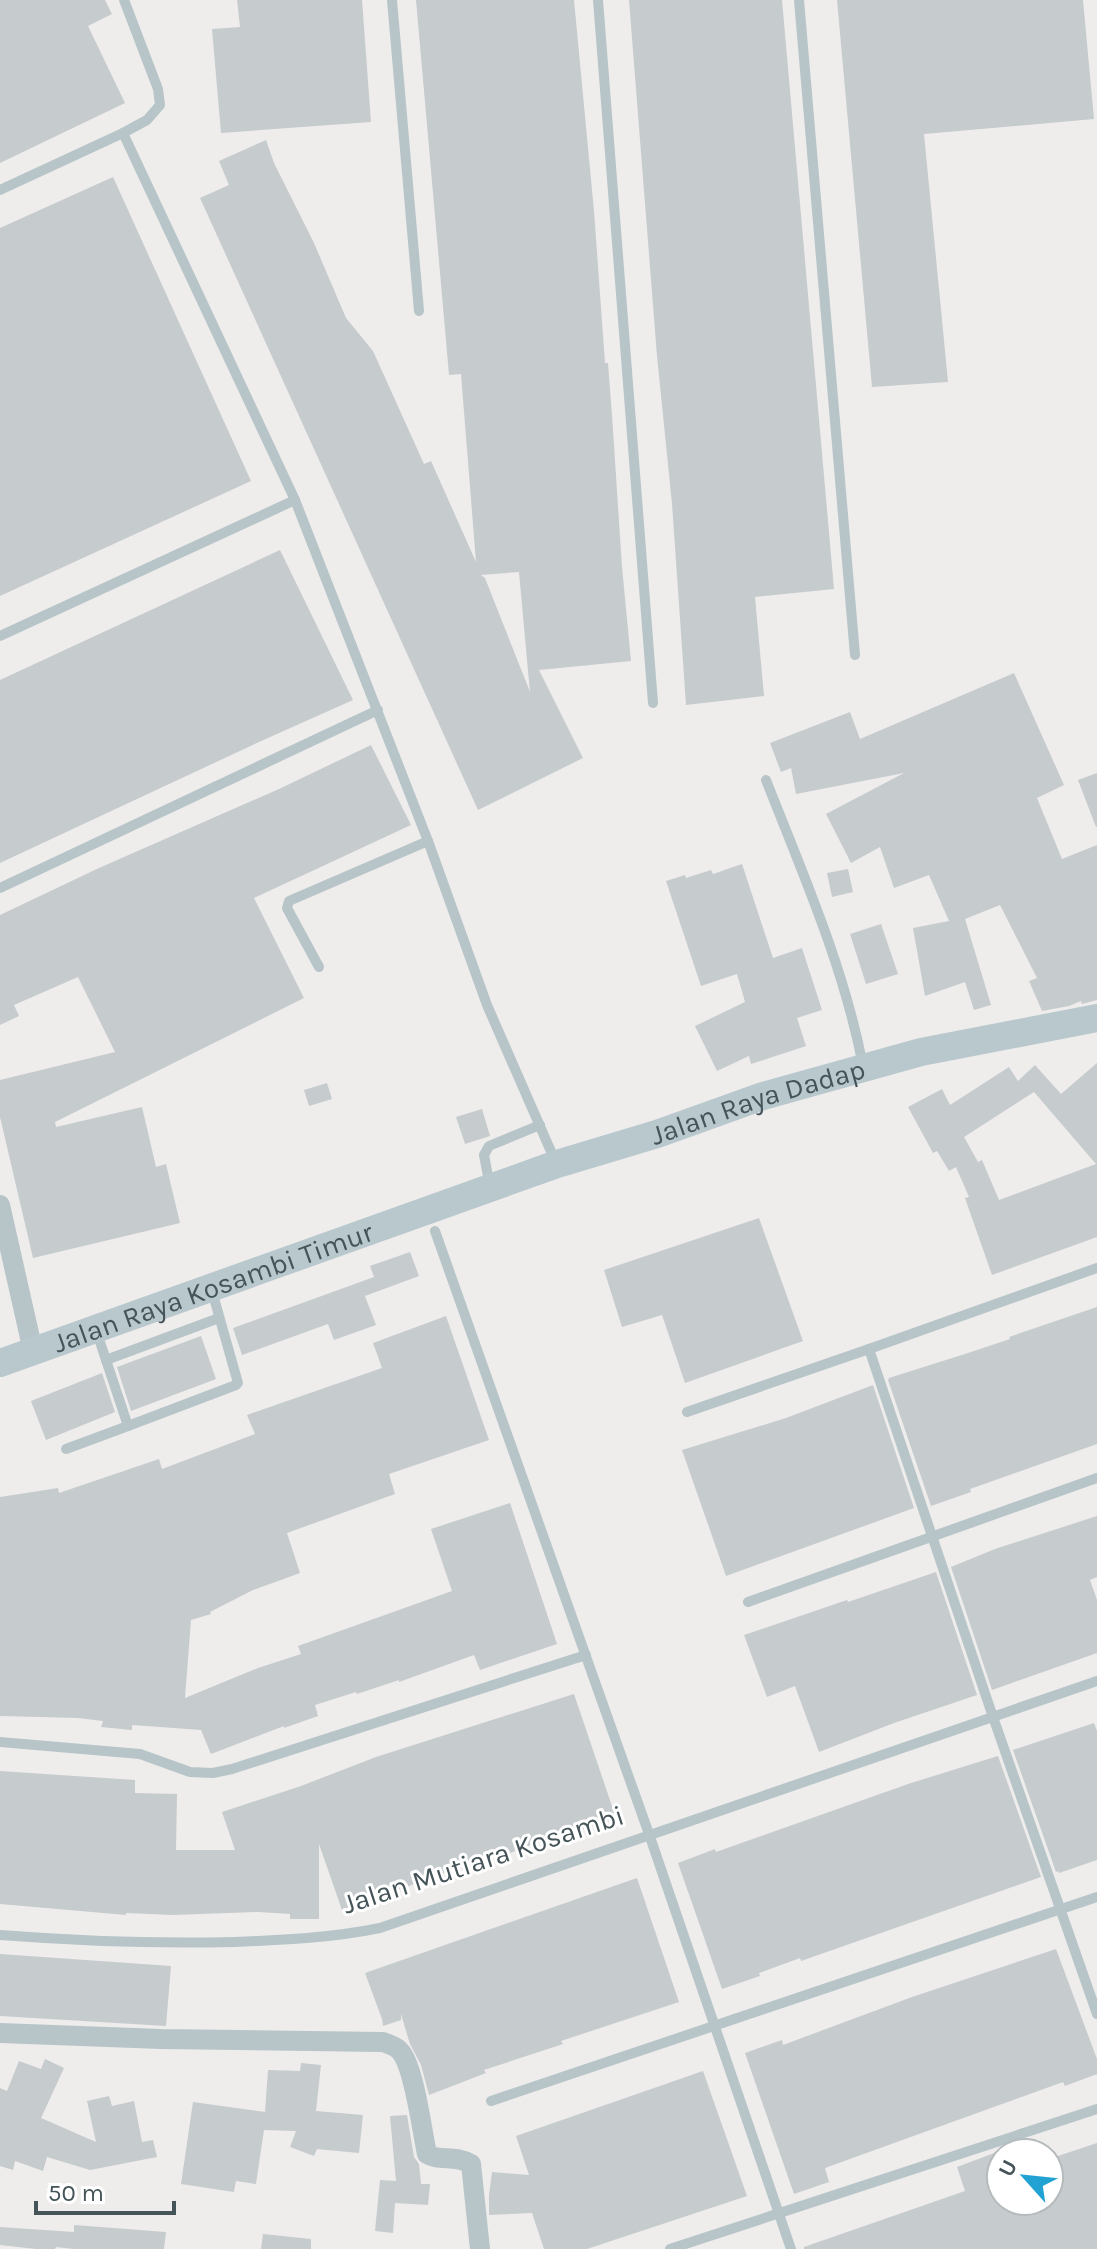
<svg xmlns="http://www.w3.org/2000/svg" width="1097" height="2249" font-family="Karla,sans-serif">
<style>
.building{fill:#c6cbce;fill-rule:evenodd}
.lines{fill:none;stroke-linecap:round;stroke-linejoin:round}
.service{stroke:#b7c5c8;stroke-width:10}
.minor{stroke:#b7c5c8;stroke-width:20}
.secondary{stroke:#b8c8cd;stroke-width:28}
.labels{text-anchor:middle;stroke-width:6;stroke-linejoin:round;paint-order:stroke}
.street-label{font-size:28px;fill:#455458;stroke:#fff}
</style>
<rect width="100%" height="100%" fill="#efecec"/>
<g class="building">
<path d="M0,0h105l7,14 -24,12 37,77 -125,60z"/>
<path d="M237,0h125l9,122 -150,11 -9,-104 28,-2z"/>
<path d="M416,0h158l20,211 11,152h3l4,52 10,152 9,94 -92,9 44,88 -105,52 -278,-612 29,-13 -10,-24 47,-21 8,23 40,80 32,75 27,33 51,113 7,-3 45,101 -15,-188 -12,1zM519,572l9,99 2,21 -45,-114 -4,-3z"/>
<path d="M629,0h153l52,589 -79,8 9,99 -78,9 -14,-201 -15,-148z"/>
<path d="M837,0h246l11,119 -170,15 24,248 -76,5z"/>
<path d="M113,177l138,304 -251,115v-368z"/>
<path d="M280,550l73,150 -94,42 -259,121v-183z"/>
<path d="M1014,673l50,112 -27,13 25,61 35,-14v155l-15,4 -1,-3 -12,5 -27,5 -13,-30 8,-3 -37,-73 -35,14 26,86 -17,5 -9,-28 -40,14 -12,-68 36,-7 -20,-46 -35,13 -14,-41 -29,16 -25,-49 78,-41 -108,21 -5,-26 -10,4 -11,-29 80,-31 10,27z"/>
<path d="M371,745l40,80 -157,73 50,100 -249,124 1,5 86,-20 14,60 10,-3 14,59 -147,35 -33,-141v-37l115,-28 -37,-75 -64,28 5,11 -19,9v-110l99,-47 180,-79z"/>
<path d="M1097,773v54h-1l-18,-47z"/>
<path d="M742,864l31,94 29,-10 20,62 -25,8 9,28 -55,18 -2,-8 -32,15 -22,-45 50,-24 -8,-28 -36,12 -35,-105 19,-6 1,3 25,-8 2,4z"/>
<path d="M848,869l5,23 -21,5 -5,-24z"/>
<path d="M881,924l17,50 -32,10 -16,-50z"/>
<path d="M1097,1063v174l-105,38 -27,-77 4,-1 -13,-30 -7,4 -12,-20 -4,2 -25,-46 34,-18 8,16 59,-38 9,14 17,-16 26,29zM1034,1092l62,72 -97,36 -17,-40 -4,2 -14,-25z"/>
<path d="M327,1083l5,16 -23,7 -5,-16z"/>
<path d="M482,1109l8,27 -25,8 -9,-27z"/>
<path d="M759,1218l44,123 -118,42 -23,-68 -40,12 -18,-57z"/>
<path d="M410,1252l9,24 -54,20 11,29 -42,15 -6,-16 -86,31 -9,-27 141,-51 -4,-11z"/>
<path d="M1097,1307v137l-127,45 1,3 -40,14 -43,-126 1,-2 79,-25 42,-14 -1,-2z"/>
<path d="M446,1316l43,124 -100,34 6,20 -108,39 13,40 -47,17 -43,22 1,2 -20,6 -6,78 73,-30 43,-14 -3,-8 154,-55 -21,-62 79,-26 47,141 -77,26 -6,-15 -75,27v-2l-42,14 -1,-2 -41,13 3,11 -34,12v-2l-73,28 -10,-24 -69,-5v5l-31,-3 2,-6 -25,-3 -78,-2v-219l58,-9 1,5 100,-34 3,10 93,-35 -8,-19 135,-47 -9,-25z"/>
<path d="M201,1336l15,43 -85,32 -14,-44z"/>
<path d="M102,1373l13,39 -69,28 -15,-39z"/>
<path d="M873,1385l41,123 -188,68 -44,-126 104,-32z"/>
<path d="M1097,1516v61l-7,3 7,20v53l-105,37 -41,-123 44,-18z"/>
<path d="M936,1572l41,123 -83,28 -75,29 -24,-66 -28,11 -23,-62 103,-35 1,2z"/>
<path d="M574,1694l42,124 -38,13 -1,-3 -78,29 -1,-2 -39,13 -117,42 -23,-66v75h-29v-5l-32,-2 -85,3 -47,-2v2l-126,-11v-133l135,9v13l42,1 -1,56h59l-13,-38 79,-26 75,-29z"/>
<path d="M1094,1723l3,8v129l-38,13 -1,-2 -2,1 -43,-122z"/>
<path d="M998,1756l43,121 -240,84 -1,-3 -41,15 1,3 -38,13 -44,-126 37,-14 1,3 195,-69z"/>
<path d="M637,1878l42,124 -118,39 2,3 -79,26 2,3 -57,22 -8,-30 -11,-21 -9,-30v6l-18,6 -1,-7 -17,-46z"/>
<path d="M1056,1949l41,110v15l-32,12 -2,-4 -238,86 4,14 -35,12 -49,-141 37,-13 1,5 129,-48z"/>
<path d="M0,1954l171,12 -5,60 -166,-10z"/>
<path d="M45,2059l19,9 -23,50 55,24 -9,-41 22,-5 3,10 22,-5 8,41 11,-2 4,17 -67,13 -43,-13 -4,14 -28,-10 -2,9 -13,-4v-78l7,3 12,-30 22,8z"/>
<path d="M301,2063l20,2 -5,46 47,4 -4,38 -42,-4 -3,7 -24,-9 6,-16 -32,-1 -8,54 -20,-3 -2,11 -53,-8 12,-82 72,10 3,-42 32,1z"/>
<path d="M703,2071l44,125 -160,53h-43l-12,-36 -43,2v-20l3,-23 37,3 -13,-39z"/>
<path d="M407,2115l7,42 5,7 2,20h9l-2,21 -33,-2 -2,30 -18,-2 5,-51 16,1 -6,-65z"/>
<path d="M1097,2143v106h-293v-2l161,-56 -8,-24 40,-15 4,13v36h48v-42z"/>
<path d="M74,2225l92,7 -2,17h-90l-18,-2 -1,2h-19l-36,-4v-18l74,5z"/>
<path d="M263,2234l48,5v10h-50z"/>
</g>
<g class="lines">
<g class="service">
<path d="M392,0l27,311"/>
<path d="M598,0l55,703"/>
<path d="M799,0l56,655"/>
<path d="M123,133l24,-13 13,-15 -2,-16 -34,-89"/>
<path d="M0,190l123,-57 172,367 -295,136"/>
<path d="M295,500l133,341 59,164 69,158"/>
<path d="M766,780c37,94 78,187 97,286"/>
<path d="M0,888l378,-178"/>
<path d="M319,967l-32,-59 2,-7 139,-60"/>
<path d="M490,1187l-6,-32 5,-9 51,-21"/>
<path d="M435,1231l214,603 142,415"/>
<path d="M96,1330l32,96 108,-41 2,-2 -26,-92"/>
<path d="M869,1349l228,-81"/>
<path d="M106,1360l113,-42"/>
<path d="M687,1412l182,-63 124,368 104,297"/>
<path d="M66,1449l62,-23"/>
<path d="M748,1602l349,-124"/>
<path d="M0,1742l140,12 50,18 23,1 19,-4 354,-114"/>
<path d="M0,1935c78,6 156,9 234,7 49,-2 97,-4 146,-14l717,-247"/>
<path d="M491,2101l606,-204"/>
<path d="M670,2249l427,-140"/>
</g>
<g class="minor">
<path d="M0,1205l33,146"/>
<path d="M0,2033l161,6 222,3c5,2 12,4 16,8 15,13 23,82 28,104 12,8 28,0 44,10l9,85"/>
</g>
<path class="secondary" id="s1" d="M0,1363l557,-199 100,-30 106,-38 158,-44 176,-34"/>
</g>
<g class="labels">
<g class="street-label">
<text dy="10" stroke="none"><textPath href="#s1" startOffset="802">Jalan Raya Dadap</textPath></text>
<text dy="10" stroke="none"><textPath href="#s1" startOffset="226">Jalan Raya Kosambi Timur</textPath></text>
<text transform="translate(483 1859) rotate(-18)" y="10">Jalan Mutiara Kosambi</text>
</g>
</g>
<g transform="translate(1025 2177) rotate(297)"><circle r="38" fill="#ffffff" stroke="#b5bbbc" stroke-width="2"/>
<path d="M0-6L14 30L0 20L-14 30Z" fill="#21a2d3"/>
<text y="-12" font-size="22" font-weight="bold" text-anchor="middle" fill="#455458">U</text>
</g>
<path d="M36 2201v12h138v-12" fill="none" stroke="#455458" stroke-width="4"/>
<text x="48" y="2201" font-size="24" fill="#455458" stroke="#ffffff" stroke-width="6" paint-order="stroke">50 m</text>
</svg>
